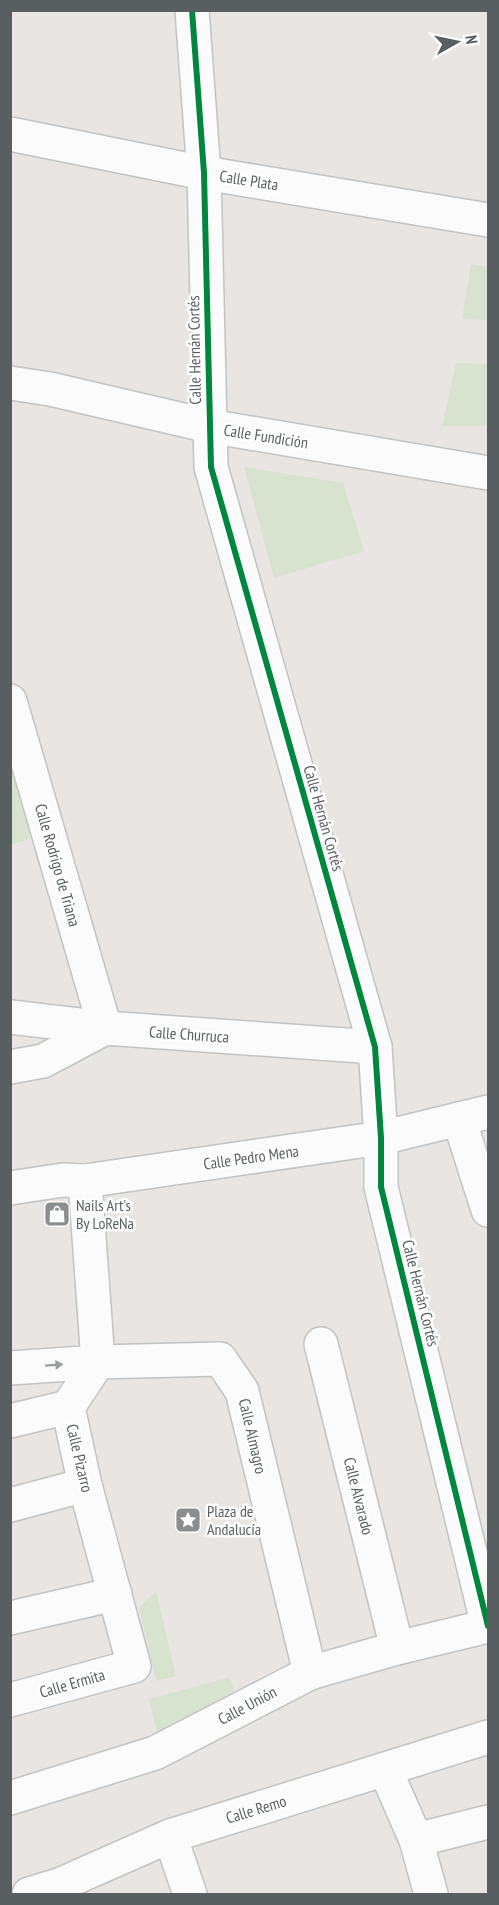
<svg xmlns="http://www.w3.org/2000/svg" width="499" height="1905" font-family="'PT Sans Narrow',sans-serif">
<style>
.green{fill:#d8e3cf}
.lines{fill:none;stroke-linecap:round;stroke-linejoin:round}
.minor-casing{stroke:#c2c3c3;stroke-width:36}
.tertiary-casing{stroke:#c2c3c3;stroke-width:36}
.minor{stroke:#fcfbfb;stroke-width:33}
.tertiary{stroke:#fcfbfb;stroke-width:33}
.cycleway-casing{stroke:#fff;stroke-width:10}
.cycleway{stroke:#00873e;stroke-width:6}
.oneway{fill:#9a9d9e}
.labels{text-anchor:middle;stroke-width:5;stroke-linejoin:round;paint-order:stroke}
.street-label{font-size:16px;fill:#595f60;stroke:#fff}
.poi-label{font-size:16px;fill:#595f60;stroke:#fff;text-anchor:start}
</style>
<rect width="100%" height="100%" fill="#e8e5e3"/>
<g class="green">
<path d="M471,264l17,3v53l-26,-1z"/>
<path d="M456,363l32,1v62h-46z"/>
<path d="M244,467l99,16 21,68 -90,27z"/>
<path d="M10,764l22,74 -21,7h-1z"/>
<path d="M156,1591l20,85 -20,5 -17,-73z"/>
<path d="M230,1677l4,14 -76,46 -9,-38z"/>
</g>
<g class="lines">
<defs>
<g id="minor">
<path d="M192,10l12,163 7,294 164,580 6,91v49l107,439"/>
<path d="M10,134l194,39 284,47"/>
<path d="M10,701l95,327 -95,-11"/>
<path d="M10,1067l33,-6 62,-33 270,19"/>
<path d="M459,1119l29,91"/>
<path d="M10,1188l53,-8 22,1 296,-43 107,-26"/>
<path d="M321,1344l76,304"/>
<path d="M10,1368l88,-6 122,-3 22,32 68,282"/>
<path d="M10,1421l58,-14"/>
<path d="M10,1505l75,-20"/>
<path d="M10,1618l105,-24"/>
<path d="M10,1700l124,-34 -49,-181 -17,-78 30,-45 -13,-181"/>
<path d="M385,1769l31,71 15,54"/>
<path d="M10,1798l145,-45 155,-80 87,-25 91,-22"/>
<path d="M170,1836l20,58"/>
<path d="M416,1840l72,-18"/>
<path d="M29,1894l30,-9 111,-49 318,-99"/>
</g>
<path id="tertiary" d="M10,383l40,6 159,37 279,47"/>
</defs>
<use href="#minor" class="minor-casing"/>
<use href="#tertiary" class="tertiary-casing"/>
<use href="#minor" class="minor"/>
<use href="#tertiary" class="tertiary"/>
<defs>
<path id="cycleway" d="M192,10l12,163 7,294 164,580 6,91v49l107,439"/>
</defs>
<use href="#cycleway" class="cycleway-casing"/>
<use href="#cycleway" class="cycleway"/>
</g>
<defs><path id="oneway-solid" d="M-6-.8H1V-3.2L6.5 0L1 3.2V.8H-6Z" transform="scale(1.5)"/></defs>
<use class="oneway" href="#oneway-solid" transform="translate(54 1365) rotate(-4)"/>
<defs>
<symbol id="shop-square" viewBox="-11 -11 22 22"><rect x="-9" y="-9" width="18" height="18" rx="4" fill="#8b8e8e" stroke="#fff"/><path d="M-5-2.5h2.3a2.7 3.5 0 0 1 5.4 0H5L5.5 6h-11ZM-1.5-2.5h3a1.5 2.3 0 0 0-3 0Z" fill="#fff"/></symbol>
<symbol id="sight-square" viewBox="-11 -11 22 22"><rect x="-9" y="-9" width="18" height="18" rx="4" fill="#8b8e8e" stroke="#fff"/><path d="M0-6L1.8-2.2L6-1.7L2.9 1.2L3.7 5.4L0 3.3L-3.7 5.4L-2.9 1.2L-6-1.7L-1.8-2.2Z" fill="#fff"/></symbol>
</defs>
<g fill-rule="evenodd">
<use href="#shop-square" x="42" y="1199" width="30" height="30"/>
<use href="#sight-square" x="173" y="1505" width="30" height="30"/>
</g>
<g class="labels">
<g class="street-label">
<text transform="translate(249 180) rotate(9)" y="6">Calle Plata</text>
<text transform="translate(194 350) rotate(-91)" y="6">Calle Hernán Cortés</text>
<text transform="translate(266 436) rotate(9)" y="6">Calle Fundición</text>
<text transform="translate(324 818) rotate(74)" y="6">Calle Hernán Cortés</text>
<text transform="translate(58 865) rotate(74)" y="6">Calle Rodrigo de Triana</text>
<text transform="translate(189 1034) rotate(4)" y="6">Calle Churruca</text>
<text transform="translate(251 1157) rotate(-8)" y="6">Calle Pedro Mena</text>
<text transform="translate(421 1293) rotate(76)" y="6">Calle Hernán Cortés</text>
<text transform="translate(253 1436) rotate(77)" y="6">Calle Almagro</text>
<text transform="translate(80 1458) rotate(77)" y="6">Calle Pizarro</text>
<text transform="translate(359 1496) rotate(76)" y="6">Calle Alvarado</text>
<text transform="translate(72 1683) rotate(-16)" y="6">Calle Ermita</text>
<text transform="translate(247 1705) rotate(-28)" y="6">Calle Unión</text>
<text transform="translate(256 1809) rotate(-17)" y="6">Calle Remo</text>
</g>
<g class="poi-label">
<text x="76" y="1211">Nails Art's<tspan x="76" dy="18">By LoReNa</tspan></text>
<text x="207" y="1517">Plaza de<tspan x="207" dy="18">Andalucía</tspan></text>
</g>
</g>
<rect width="499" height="1905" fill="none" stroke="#595f60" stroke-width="24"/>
<g transform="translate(457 42) rotate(81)" stroke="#ffffff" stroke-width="4.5" paint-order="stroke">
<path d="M0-4.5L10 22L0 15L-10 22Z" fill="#595f60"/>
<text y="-9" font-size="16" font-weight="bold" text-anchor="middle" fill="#595f60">N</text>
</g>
</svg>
